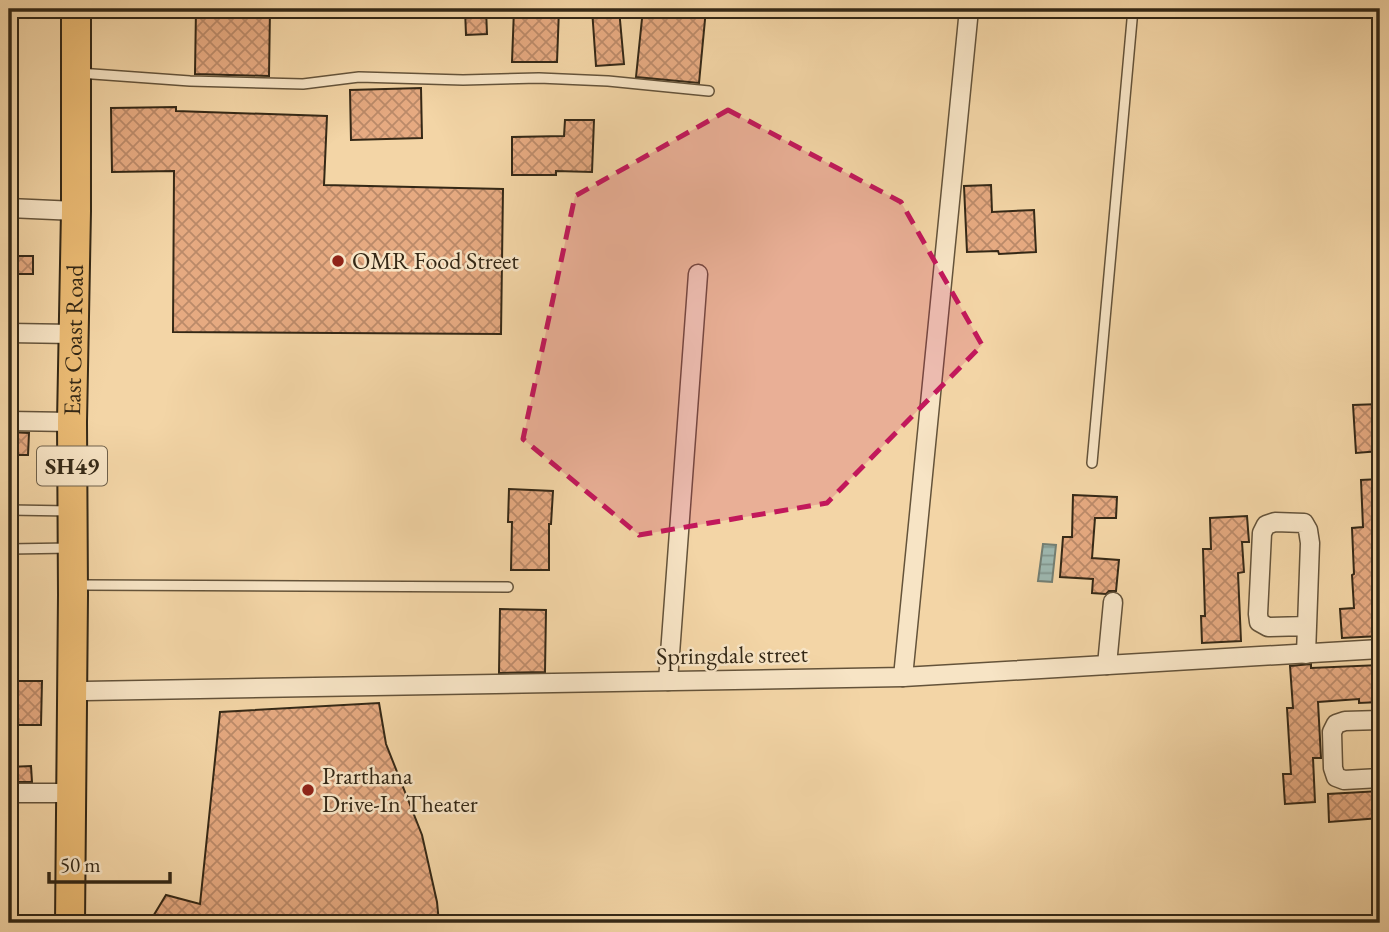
<svg xmlns="http://www.w3.org/2000/svg" width="1389" height="932" font-family="'EB Garamond',serif">
<style>
.water{fill:url(#water-rules);stroke:#737e72;stroke-width:2}
.building{fill:url(#building-cross-hatch);stroke:#342816;stroke-width:2}
.lines{fill:none;stroke-linecap:round;stroke-linejoin:round}
.lane-casing{stroke:#64533a;stroke-width:12}
.street-casing{stroke:#64533a;stroke-width:21}
.primary-casing{stroke:#342816;stroke-width:32}
.lane{stroke:#f7e4c5;stroke-width:9}
.street{stroke:#f7e4c5;stroke-width:18}
.primary{stroke:#eaba73;stroke-width:28}
.marked{fill:#c2185b;fill-opacity:0.2;stroke:#c2185b;stroke-width:5;stroke-dasharray:14 9;stroke-linejoin:round}
.poi-dot{fill:#8f2418;stroke:#f7e4c5;stroke-width:2.5}
.labels{text-anchor:middle;stroke-width:5;stroke-linejoin:round;paint-order:stroke}
.shield{fill:#f7e4c5;stroke:#6e604a;stroke-width:2}
.shield-label{font-size:23px;font-weight:bold;fill:#342816}
.poi-label{font-size:24px;fill:#342816;stroke:#f7e4c5;text-anchor:start}
.street-label{font-size:24px;fill:#342816;stroke:#f7e4c5}
</style>
<defs>
<pattern id="water-rules" width="6" height="5" patternUnits="userSpaceOnUse" patternTransform="scale(1.75)"><rect width="6" height="5" fill="#9db7af"/><path d="M0 2.5h6" fill="none" stroke="#81958d"/></pattern>
<pattern id="building-cross-hatch" width="8" height="8" patternUnits="userSpaceOnUse" patternTransform="scale(1.75)"><rect width="8" height="8" fill="#e6aa81"/><path d="M0 0l8 8M0 8l8-8" fill="none" stroke="#bb8a69"/></pattern>
</defs>
<rect width="100%" height="100%" fill="#f3d5a6"/>
<filter id="stains"><feTurbulence type="fractalNoise" baseFrequency=".00286" numOctaves="4"/><feColorMatrix values="0 0 0 0 .2 0 0 0 0 .09 0 0 0 0 .02 0 0 0 .5 -.17"/></filter>
<radialGradient id="worn" r=".72"><stop offset=".6" stop-color="#630" stop-opacity="0"/><stop offset="1" stop-color="#630" stop-opacity=".3"/></radialGradient>
<path class="water" d="M1043,544l13,1 -4,37 -14,-1z"/>
<g class="building">
<path d="M196,9h74l-1,67 -74,-2z"/>
<path d="M465,9h21l1,25 -21,1z"/>
<path d="M514,9h45l-2,53h-45z"/>
<path d="M592,9h27l5,55 -28,2z"/>
<path d="M643,9h63l-7,74 -63,-6z"/>
<path d="M421,88l1,50 -71,2 -1,-50z"/>
<path d="M176,107v4l151,5 -3,69 179,4 -2,145 -328,-2 1,-161 -62,1 -1,-64z"/>
<path d="M565,120h29l-2,52 -36,-1v4h-44v-38l52,-1z"/>
<path d="M991,185l1,27 42,-2 2,42 -37,2 -1,-3 -31,1 -3,-66z"/>
<rect x="14" y="256" width="19" height="18"/>
<path d="M1380,404v47l-24,2 -3,-48z"/>
<path d="M9,432l20,1 -1,22h-19z"/>
<path d="M1380,479v24l-3,1 3,57v75l-38,2 -2,-29 14,-1 -2,-33 2,-1 -2,-46 11,-1 -2,-47z"/>
<path d="M509,489l44,2 -2,33h-2v46h-38l1,-48h-4z"/>
<path d="M1073,495l44,2 -1,21h-21l-3,40 27,2 -3,31h-7l-3,3 -14,-1 1,-14 -33,-2 3,-40h9z"/>
<path d="M1247,516l2,26h-7l2,30 -6,1 3,68 -39,2 -1,-27h4l-2,-67h8l-1,-31z"/>
<path d="M500,609l46,1 -1,62 -46,1z"/>
<path d="M1311,664v4l69,-3v37l-21,1v-4l-41,3 3,56h-8l2,44 -30,2 -2,-30h8l-4,-66h6l-3,-42z"/>
<path d="M10,681h32l-1,44h-31z"/>
<path d="M379,703l7,41 36,91 15,67 2,21h-290l17,-28 34,9 20,-192z"/>
<path d="M31,766l1,16h-23v-15z"/>
<path d="M1380,791v27l-51,4 -1,-28z"/>
</g>
<g class="lines">
<defs>
<g id="lane">
<path d="M79,73l111,8 113,3 56,-7 104,3 76,-2 69,3 101,10"/>
<path d="M1092,463l41,-454"/>
<path d="M9,510l62,1"/>
<path d="M9,549l62,-1"/>
<path d="M84,585l424,2"/>
</g>
<g id="street">
<path d="M9,208l67,3"/>
<path d="M9,333l64,1"/>
<path d="M9,421l63,1"/>
<path d="M1306,654l4,-111 -2,-13 -4,-7 -29,-1 -9,3 -4,8 -4,81 1,8 9,5 39,-1"/>
<path d="M1107,665l6,-63"/>
<path d="M903,677l66,-668"/>
<path d="M668,681l30,-407"/>
<path d="M85,691l818,-14 477,-28"/>
<path d="M1380,720l-35,1 -9,3 -4,8 1,36 3,9 8,3 36,-2"/>
<path d="M9,793h62"/>
</g>
<g id="primary">
<path id="s1" d="M70,923l3,-328 -1,-173 4,-211v-202"/>
</g>
</defs>
<use href="#lane" class="lane-casing"/>
<use href="#street" class="street-casing"/>
<use href="#primary" class="primary-casing"/>
<use href="#lane" class="lane"/>
<use href="#street" class="street"/>
<use href="#primary" class="primary"/>
</g>
<path class="marked" d="M728,110l173,92 81,143 -155,158 -188,32 -116,-96 52,-243z"/>
<g class="poi-dot">
<circle cx="338" cy="261" r="7"/>
<circle cx="308" cy="790" r="7"/>
</g>
<g class="labels">
<rect class="shield" x="37" y="446.5" width="70" height="39" rx="5"/>
<g class="shield-label">
<text x="72" y="474">SH49</text>
</g>
<g class="poi-label">
<text x="352" y="269">OMR Food Street</text>
<text x="322" y="784">Prarthana<tspan x="322" dy="28">Drive-In Theater</tspan></text>
</g>
<g class="street-label">
<text dy="8" stroke="none"><textPath href="#s1" startOffset="583">East Coast Road</textPath></text>
<text transform="translate(732 655) rotate(-1)" y="8">Springdale street</text>
</g>
</g>
<rect width="1389" height="932" fill="none" stroke="#f3d5a6" stroke-width="35"/>
<rect x="10" y="10" width="1368" height="911" fill="none" stroke="#342816" stroke-width="3.5"/>
<rect x="18" y="18" width="1354" height="897" fill="none" stroke="#342816" stroke-width="2"/>
<path d="M49 872v10h121v-10" fill="none" stroke="#342816" stroke-width="3.5"/>
<text x="60" y="872" font-size="21" fill="#342816" stroke="#f7e4c5" stroke-width="5" paint-order="stroke">50 m</text>
<rect width="100%" height="100%" filter="url(#stains)"/>
<rect width="100%" height="100%" fill="url(#worn)"/>
</svg>
